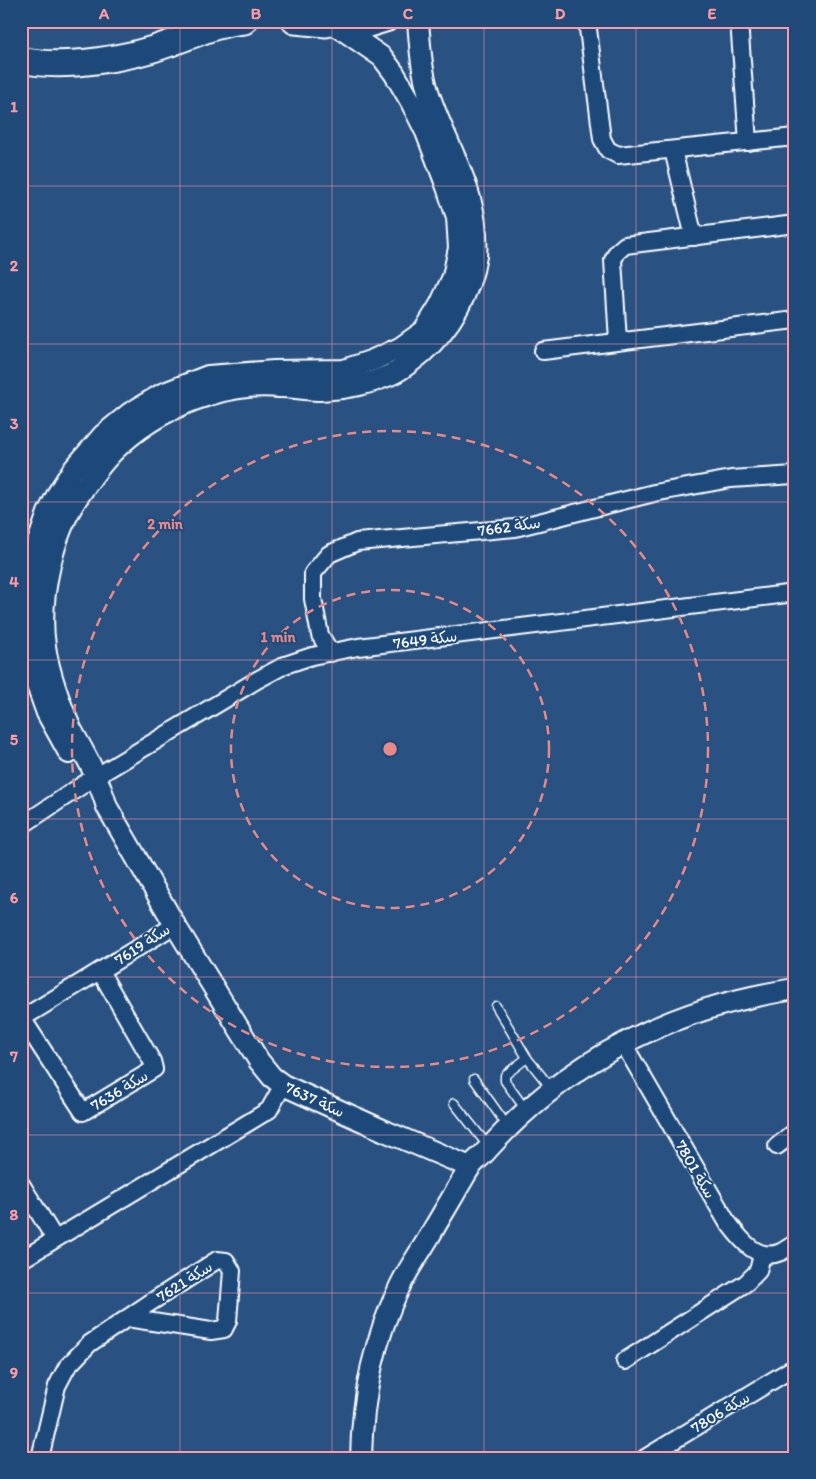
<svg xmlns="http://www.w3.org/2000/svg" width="816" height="1479" font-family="Itim,'Playpen Sans Arabic',sans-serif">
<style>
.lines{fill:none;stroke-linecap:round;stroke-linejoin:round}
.service-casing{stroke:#fff;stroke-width:11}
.minor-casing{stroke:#fff;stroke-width:20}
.tertiary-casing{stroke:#fff;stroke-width:24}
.primary-casing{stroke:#fff;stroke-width:29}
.service{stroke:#1f4a7a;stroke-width:8}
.minor{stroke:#1f4a7a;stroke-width:16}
.tertiary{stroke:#1f4a7a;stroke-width:20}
.primary{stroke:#1f4a7a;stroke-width:25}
.grid{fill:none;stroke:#ff9aa2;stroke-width:1;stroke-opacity:0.55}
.ring{fill:none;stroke:#e88989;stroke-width:2.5;stroke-dasharray:9 6}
.labels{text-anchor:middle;stroke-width:4;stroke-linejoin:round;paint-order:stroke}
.street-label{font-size:16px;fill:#fff;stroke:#1f4a7a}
.centre{fill:#e88989;stroke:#1f4a7a;stroke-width:2.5}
.ring-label{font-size:15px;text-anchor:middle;font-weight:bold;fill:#e88989;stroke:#1f4a7a;stroke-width:4;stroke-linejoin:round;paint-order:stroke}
.neatline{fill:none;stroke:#ff9aa2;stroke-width:2}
.grid-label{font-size:16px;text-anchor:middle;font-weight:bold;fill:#ff9aa2}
</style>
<rect width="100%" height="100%" fill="#295282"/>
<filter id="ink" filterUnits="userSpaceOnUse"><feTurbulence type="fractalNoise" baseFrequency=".02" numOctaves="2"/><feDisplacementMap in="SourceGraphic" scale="10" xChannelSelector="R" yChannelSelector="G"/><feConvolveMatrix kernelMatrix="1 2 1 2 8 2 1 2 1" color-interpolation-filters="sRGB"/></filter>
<g filter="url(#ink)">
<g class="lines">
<defs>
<g id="service">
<path d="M496,1006l31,52 -22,17v6l21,29"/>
<path d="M527,1058l24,30"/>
<path d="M474,1079l34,48"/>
<path d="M454,1103l34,43"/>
</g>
<g id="minor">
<path d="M587,21l15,118 6,11 10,5 177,-18"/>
<path d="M739,21l9,121"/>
<path d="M673,150l21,87"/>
<path d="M618,341l-5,-81 4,-8 8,-7 170,-21"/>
<path d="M543,351l252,-31"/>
<path d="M331,653l-11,-18 -7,-36v-26l16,-19 28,-12 158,-14 139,-35 77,-14 63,-4 1,1"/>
<path d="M21,826l66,-44 170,-102 28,-15 27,-9 46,-9 437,-54"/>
<path d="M22,1018l61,94 71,-43 -2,-8 -52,-90"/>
<path d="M21,1019l154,-94"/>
<path d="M623,1043l103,177c13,17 30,43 55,32 4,-2 9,-6 14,-8"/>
<path d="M777,1146l18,-14"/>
<path d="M21,1184l34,55"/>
<path d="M21,1260l248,-150 14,-25"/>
<path d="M625,1361l121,-78 12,-12 4,-16"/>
<path d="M40,1458l17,-72 10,-19 22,-23 59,-40 69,-44 9,1 6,10 -4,50 -4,8 -13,2 -84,-13"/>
<path d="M645,1458l150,-91"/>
</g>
<g id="tertiary">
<path d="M418,21c2,24 3,47 10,70 15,49 45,90 48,143 0,7 1,15 0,22 -6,38 -26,72 -54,97 -10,8 -20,17 -32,22 -21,9 -45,14 -68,15 -14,0 -29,-3 -43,-3 -23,-2 -48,1 -70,8 -33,10 -64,27 -89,50 -15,13 -27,30 -38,46 -29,39 -44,107 -37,155 3,24 16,61 26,83 14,25 28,50 36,78l68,118 84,136 13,16 11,8 104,47 83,35"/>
<path d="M338,27l26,1 23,-7"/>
<path d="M69,753l-22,-40 -14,-39 -6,-29v-25l1,-29 4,-31 16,-47 10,-20 14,-22 31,-36 27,-22 32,-19 46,-18 66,-5 70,-1 29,-10 27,-12 24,-17 16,-26 13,-28 6,-29 -2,-31 -10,-30 -21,-55 -15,-30 -17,-29 -12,-16 -42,-29"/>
<path d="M361,1458c1,-59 13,-119 39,-172 8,-17 19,-32 29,-49 9,-16 19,-32 28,-48 5,-8 9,-16 14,-23 5,-6 11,-10 16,-16 82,-91 187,-143 308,-161"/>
</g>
<g id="primary">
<path d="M295,21l31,3"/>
<path d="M21,60c43,10 110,-2 150,-17 25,-9 47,-20 73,-22"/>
</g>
</defs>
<use href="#service" class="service-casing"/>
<use href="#minor" class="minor-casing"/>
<use href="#tertiary" class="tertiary-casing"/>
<use href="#primary" class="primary-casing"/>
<use href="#service" class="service"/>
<use href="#minor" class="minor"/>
<use href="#tertiary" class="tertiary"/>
<use href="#primary" class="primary"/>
</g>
</g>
<path class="grid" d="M180,21v1437M332,21v1437M484,21v1437M636,21v1437M21,186h774M21,344h774M21,502h774M21,660h774M21,819h774M21,977h774M21,1135h774M21,1293h774"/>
<g class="ring">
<circle cx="390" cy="749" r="159"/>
<circle cx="390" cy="749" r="318"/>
</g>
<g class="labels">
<g class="street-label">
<text transform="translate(509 526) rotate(-8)" y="6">سكة 7662</text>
<text transform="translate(425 639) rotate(-7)" y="6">سكة 7649</text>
<text transform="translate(142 944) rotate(-33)" y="6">سكة 7619</text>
<text transform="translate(119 1090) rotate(-31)" y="6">سكة 7636</text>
<text transform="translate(315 1099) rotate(25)" y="6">سكة 7637</text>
<text transform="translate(696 1169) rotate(60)" y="6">سكة 7801</text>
<text transform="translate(184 1281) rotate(-32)" y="6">سكة 7621</text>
<text transform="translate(720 1412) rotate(-31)" y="6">سكة 7806</text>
</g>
</g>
<circle cx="390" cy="749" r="8" class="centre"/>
<g class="ring-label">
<text x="165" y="529">2 min</text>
<text x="278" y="642">1 min</text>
</g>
<rect width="816" height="1479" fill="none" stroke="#1f4a7a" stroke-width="55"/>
<rect x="28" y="28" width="760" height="1424" class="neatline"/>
<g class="grid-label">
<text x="104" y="19">A</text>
<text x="256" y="19">B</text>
<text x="408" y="19">C</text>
<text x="560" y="19">D</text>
<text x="712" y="19">E</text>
<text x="14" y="112">1</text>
<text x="14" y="271">2</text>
<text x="14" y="429">3</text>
<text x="14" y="587">4</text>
<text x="14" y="745">5</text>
<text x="14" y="903">6</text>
<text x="14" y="1062">7</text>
<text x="14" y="1220">8</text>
<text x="14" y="1378">9</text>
</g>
</svg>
